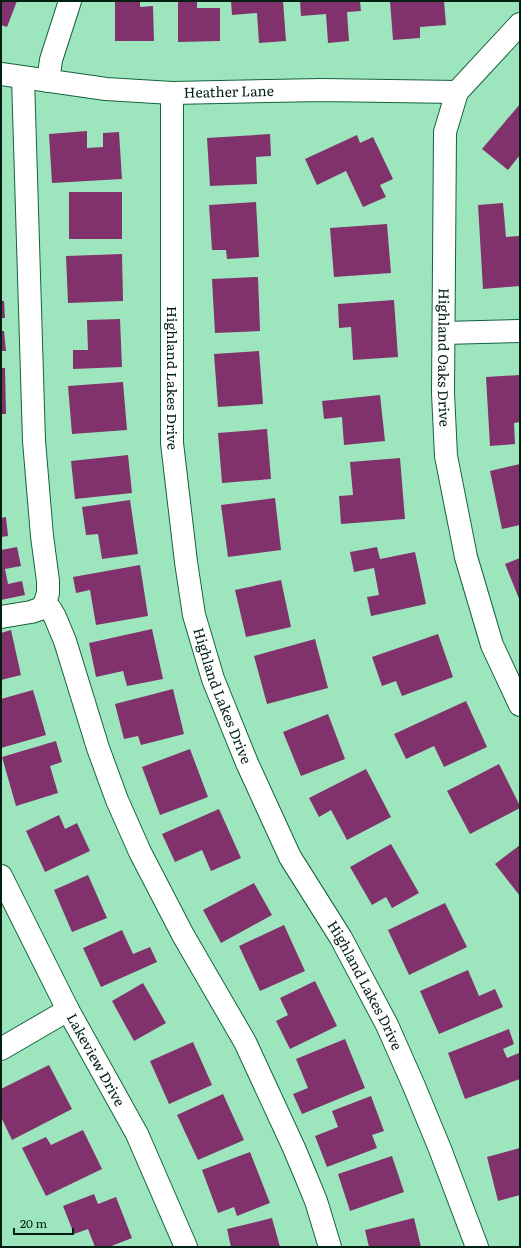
<svg xmlns="http://www.w3.org/2000/svg" width="521" height="1248" font-family="Literata,serif">
<style>
.building{fill:#81326c}
.lines{fill:none;stroke-linecap:round;stroke-linejoin:round}
.minor-casing{stroke:#14623f;stroke-width:24}
.minor{stroke:#fff;stroke-width:22}
.labels{text-anchor:middle;stroke-width:4;stroke-linejoin:round;paint-order:stroke}
.street-label{font-size:14px;fill:#022012;stroke:#9de6bd}
</style>
<rect width="100%" height="100%" fill="#9de6bd"/>
<g class="building">
<path d="M1,1h16l-10,26 -6,-2z"/>
<path d="M115,1h25v6l13,-1 1,35h-39z"/>
<path d="M178,1h19v7h23v33l-42,1z"/>
<path d="M231,1h52l3,40 -27,2 -2,-30 -25,2z"/>
<path d="M300,1h60l1,10 -14,1 2,29 -21,2 -2,-29 -25,2z"/>
<path d="M390,1h54l2,24 -26,2v11l-27,2z"/>
<path d="M520,104v51l-12,15 -26,-21z"/>
<path d="M87,131v17l16,-1v-14l16,-1 3,47 -70,4 -3,-49z"/>
<path d="M270,134l1,22 -15,1 1,27 -47,2 -3,-48z"/>
<path d="M357,135l3,8 13,-6 20,42 -13,6 6,12 -23,10 -17,-36 -29,14 -12,-26z"/>
<rect x="69" y="192" width="53" height="47"/>
<path d="M256,202l3,55 -32,2 -1,-9h-14l-3,-45z"/>
<path d="M503,203l3,34 14,-1v50l-37,3 -5,-84z"/>
<path d="M387,224l4,49 -57,4 -4,-49z"/>
<path d="M122,254l1,47 -55,2 -2,-47z"/>
<path d="M258,277l2,54 -45,2 -3,-54z"/>
<path d="M394,300l4,57 -45,3 -2,-33 -12,1 -1,-24z"/>
<path d="M1,301h3l1,17h-4z"/>
<path d="M120,319l2,48 -49,2v-19h15l-1,-30z"/>
<path d="M1,331h3l2,20h-5z"/>
<path d="M259,351l4,53 -45,3 -4,-53z"/>
<path d="M1,368h4l1,46h-5z"/>
<path d="M520,375v47l-6,1 1,21 -25,2 -4,-69z"/>
<path d="M123,382l4,48 -55,4 -4,-48z"/>
<path d="M380,395l5,46 -41,4 -2,-28 -18,2 -2,-18z"/>
<path d="M267,429l4,50 -49,4 -4,-50z"/>
<path d="M128,455l4,38 -57,6 -4,-38z"/>
<path d="M400,458l5,61 -64,5 -2,-28 14,-1 -3,-33z"/>
<path d="M520,464v61l-18,4 -12,-58z"/>
<path d="M275,498l6,52 -53,7 -7,-52z"/>
<path d="M130,500l8,54 -36,5 -4,-25 -12,1 -4,-28z"/>
<path d="M6,517l2,19 -7,1v-19z"/>
<path d="M17,547l4,19 -16,3 3,15 14,-3 3,14 -24,5v-50z"/>
<path d="M377,547l3,12 35,-7 11,52 -55,12 -4,-19 12,-2 -5,-27 -20,4 -4,-20z"/>
<path d="M520,558v43l-15,-37z"/>
<path d="M140,565l8,51 -52,9 -6,-35 -14,3 -3,-16z"/>
<path d="M281,580l10,47 -45,10 -11,-47z"/>
<path d="M152,629l11,50 -36,7 -4,-15 -27,6 -7,-34z"/>
<path d="M11,630l10,45 -20,5v-47z"/>
<path d="M438,634l15,43 -51,19 -6,-15 -14,5 -10,-29z"/>
<path d="M315,639l13,49 -61,16 -13,-48z"/>
<path d="M173,689l11,45 -43,11 -3,-9 -14,3 -9,-35z"/>
<path d="M33,690l13,45 -45,13v-49z"/>
<path d="M466,701l21,46 -43,20 -10,-21 -28,13 -12,-25z"/>
<path d="M328,714l17,45 -44,17 -18,-44z"/>
<path d="M56,741l6,21 -12,4 8,27 -42,13 -14,-49z"/>
<path d="M190,749l18,48 -48,18 -18,-48z"/>
<path d="M499,764l21,42v2l-50,26 -23,-43z"/>
<path d="M366,769l25,48 -44,23 -16,-30 -12,7 -10,-19z"/>
<path d="M219,809l22,49 -30,13 -9,-21 -27,12 -13,-28z"/>
<path d="M59,815l6,14 12,-6 13,28 -45,21 -19,-41z"/>
<path d="M391,844l28,49 -27,15 -6,-11 -14,8 -22,-38z"/>
<path d="M520,845v51l-25,-32z"/>
<path d="M88,875l19,43 -35,14 -18,-42z"/>
<path d="M254,883l18,32 -51,28 -18,-33z"/>
<path d="M445,903l22,44 -58,28 -21,-45z"/>
<path d="M284,925l21,46 -45,20 -21,-45z"/>
<path d="M122,930l11,24 17,-7 7,15 -56,25 -18,-39z"/>
<path d="M468,970l11,26 16,-7 8,18 -64,27 -19,-43z"/>
<path d="M315,981l22,45 -47,23 -14,-28 12,-6 -8,-17z"/>
<path d="M143,983l23,40 -32,18 -22,-40z"/>
<path d="M509,1029l5,15 -11,5 4,9 12,-5 1,26 -55,20 -17,-46z"/>
<path d="M345,1039l20,49 -63,26 -9,-20 15,-6 -12,-29z"/>
<path d="M193,1042l19,43 -43,19 -19,-43z"/>
<path d="M49,1065l23,44 -60,31 -11,-23v-28z"/>
<path d="M223,1094l21,46 -46,20 -21,-45z"/>
<path d="M371,1096l13,35 -12,4 5,13 -50,19 -12,-31 23,-9 -6,-16z"/>
<path d="M83,1130l19,39 -56,27 -24,-48 24,-11 5,8z"/>
<path d="M520,1148v47l-22,6 -11,-44z"/>
<path d="M250,1152l20,51 -33,13 -3,-9 -16,6 -16,-43z"/>
<path d="M392,1156l12,36 -54,19 -12,-37z"/>
<path d="M94,1194l4,10 18,-7 16,41 -23,9h-14l-7,-18 -14,5 -11,-28z"/>
<path d="M272,1218l8,29h-49l-4,-18z"/>
<path d="M414,1218l7,29h-52l-4,-17z"/>
</g>
<g class="lines">
<defs>
<g id="minor">
<path id="s1" d="M520,24l-63,68 -12,40 -2,261 3,63 20,101 26,88 28,60"/>
<path id="s2" d="M1,74l105,15 66,4 150,-3 135,2"/>
<path d="M48,81l3,-21 19,-59"/>
<path id="s3" d="M172,93v350l14,119 8,53 19,64 34,84 43,94 51,81 46,87 27,61 26,63 37,98"/>
<path d="M444,333l76,-2"/>
<path d="M45,603l6,7 4,7 10,24 33,107 19,52 23,52 43,83 62,107 49,106 13,31 9,22 14,46"/>
<path d="M1,617l30,-5 9,-3 5,-6 3,-10v-12l-6,-45 -8,-95 -11,-363"/>
<path id="s4" d="M1,876l67,134 69,124 49,113"/>
<path d="M1,1049l67,-39"/>
</g>
</defs>
<use href="#minor" class="minor-casing"/>
<use href="#minor" class="minor"/>
</g>
<g class="labels">
<g class="street-label">
<text dy="5" stroke="none"><textPath href="#s2" startOffset="229">Heather Lane</textPath></text>
<text dy="5" stroke="none"><textPath href="#s1" startOffset="360">Highland Oaks Drive</textPath></text>
<text dy="5" stroke="none"><textPath href="#s3" startOffset="285">Highland Lakes Drive</textPath></text>
<text dy="5" stroke="none"><textPath href="#s3" startOffset="609">Highland Lakes Drive</textPath></text>
<text dy="5" stroke="none"><textPath href="#s3" startOffset="933">Highland Lakes Drive</textPath></text>
<text dy="5" stroke="none"><textPath href="#s4" startOffset="207">Lakeview Drive</textPath></text>
</g>
</g>
<rect width="521" height="1248" fill="none" stroke="#022012" stroke-width="4"/>
<path d="M14 1228v6h59v-6" fill="none" stroke="#022012" stroke-width="2"/>
<text x="20" y="1228" font-size="12" fill="#022012" stroke="#9de6bd" stroke-width="3" paint-order="stroke">20 m</text>
</svg>
